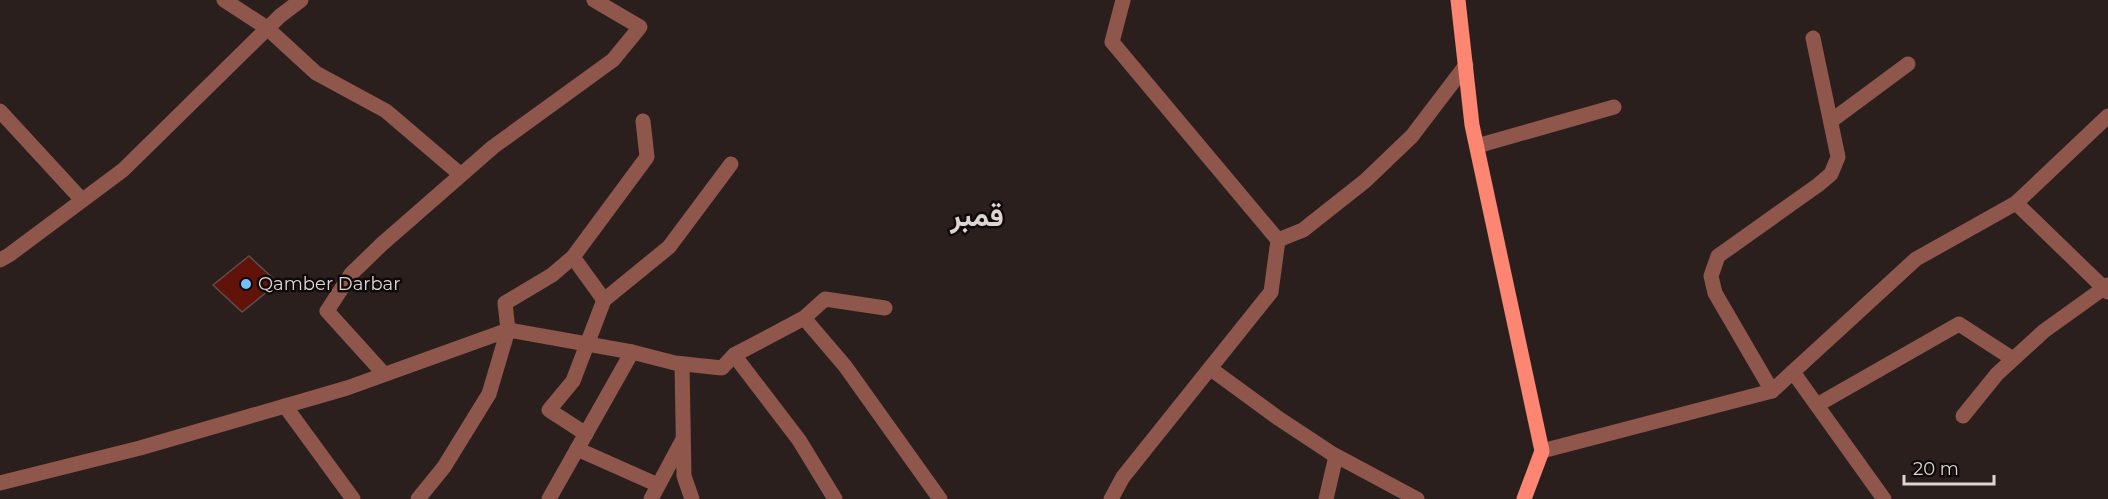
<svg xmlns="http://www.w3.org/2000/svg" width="2108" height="499" font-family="Montserrat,Vazirmatn,sans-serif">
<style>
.building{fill:#621309;stroke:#5b4e4b;stroke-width:1.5}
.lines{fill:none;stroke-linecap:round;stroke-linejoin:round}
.minor{stroke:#8f564c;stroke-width:15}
.major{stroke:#fc8672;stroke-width:15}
.poi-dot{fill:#74c0f6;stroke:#0f0a09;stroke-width:2}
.labels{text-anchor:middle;stroke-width:5;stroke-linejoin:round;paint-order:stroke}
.poi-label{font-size:18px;fill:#ddd4d3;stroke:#0f0a09;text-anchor:start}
.town-label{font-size:30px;font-weight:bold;fill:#ddd4d3;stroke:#0f0a09}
</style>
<rect width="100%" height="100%" fill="#2b1f1d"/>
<path class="building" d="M249,256l29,27 -36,29 -29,-27z"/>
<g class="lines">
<g class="minor">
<path d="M224,0l43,28 49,45 70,38 75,64"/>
<path d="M0,111l82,89"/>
<path d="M1831,121l77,-57"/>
<path d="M1477,146l137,-39"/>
<path d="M2016,203l92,89"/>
<path d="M1278,240l25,-10 62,-49 47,-45 54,-71"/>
<path d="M573,257l31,43"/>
<path d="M0,260l9,-5 114,-85 157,-154 21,-16"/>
<path d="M804,318l41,48 95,133"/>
<path d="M734,355l65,85 36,59"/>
<path d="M682,364l2,112 8,23"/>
<path d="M1211,369l67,49 53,35 86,46"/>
<path d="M1793,372l91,127"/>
<path d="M384,374l-57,-63 24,-37 31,-30 111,-97 120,-87 27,-33 -46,-27"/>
<path d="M1772,391l-57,-98 -4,-17 7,-20 100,-71 13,-11 7,-17 -25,-119"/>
<path d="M1817,405l142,-81 54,35"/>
<path d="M285,406l68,93"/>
<path d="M1963,416l34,-42 47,-43 64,-46"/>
<path d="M586,434l-37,-24 24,-29 31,-81 65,-53 62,-83"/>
<path d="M577,449l81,36"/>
<path d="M1542,451l230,-60 144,-132 100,-56 92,-87"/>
<path d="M0,483l140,-35 207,-60 161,-58 124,22 43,11 47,5 12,-13 70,-37 21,-19 60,9"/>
<path d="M418,499l26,-32 45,-73 19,-64 -3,-27 47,-28 21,-18 74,-100 -4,-36"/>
<path d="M549,499l83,-147"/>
<path d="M651,499l31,-58"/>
<path d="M1111,499l12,-22 148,-185 7,-52 -166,-198 11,-42"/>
<path d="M1326,499l10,-43"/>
</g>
<path class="major" d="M1458,0l14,125 70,326 -18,48"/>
</g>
<circle class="poi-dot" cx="246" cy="284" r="6"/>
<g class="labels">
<g class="poi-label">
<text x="258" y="290">Qamber Darbar</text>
</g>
<g class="town-label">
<text x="977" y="226">قمبر</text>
</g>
</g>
<path d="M1904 475v9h90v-9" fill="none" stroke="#ddd4d3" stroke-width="3"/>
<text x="1913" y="475" font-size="18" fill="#ddd4d3" stroke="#0f0a09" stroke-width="4.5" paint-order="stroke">20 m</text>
</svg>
